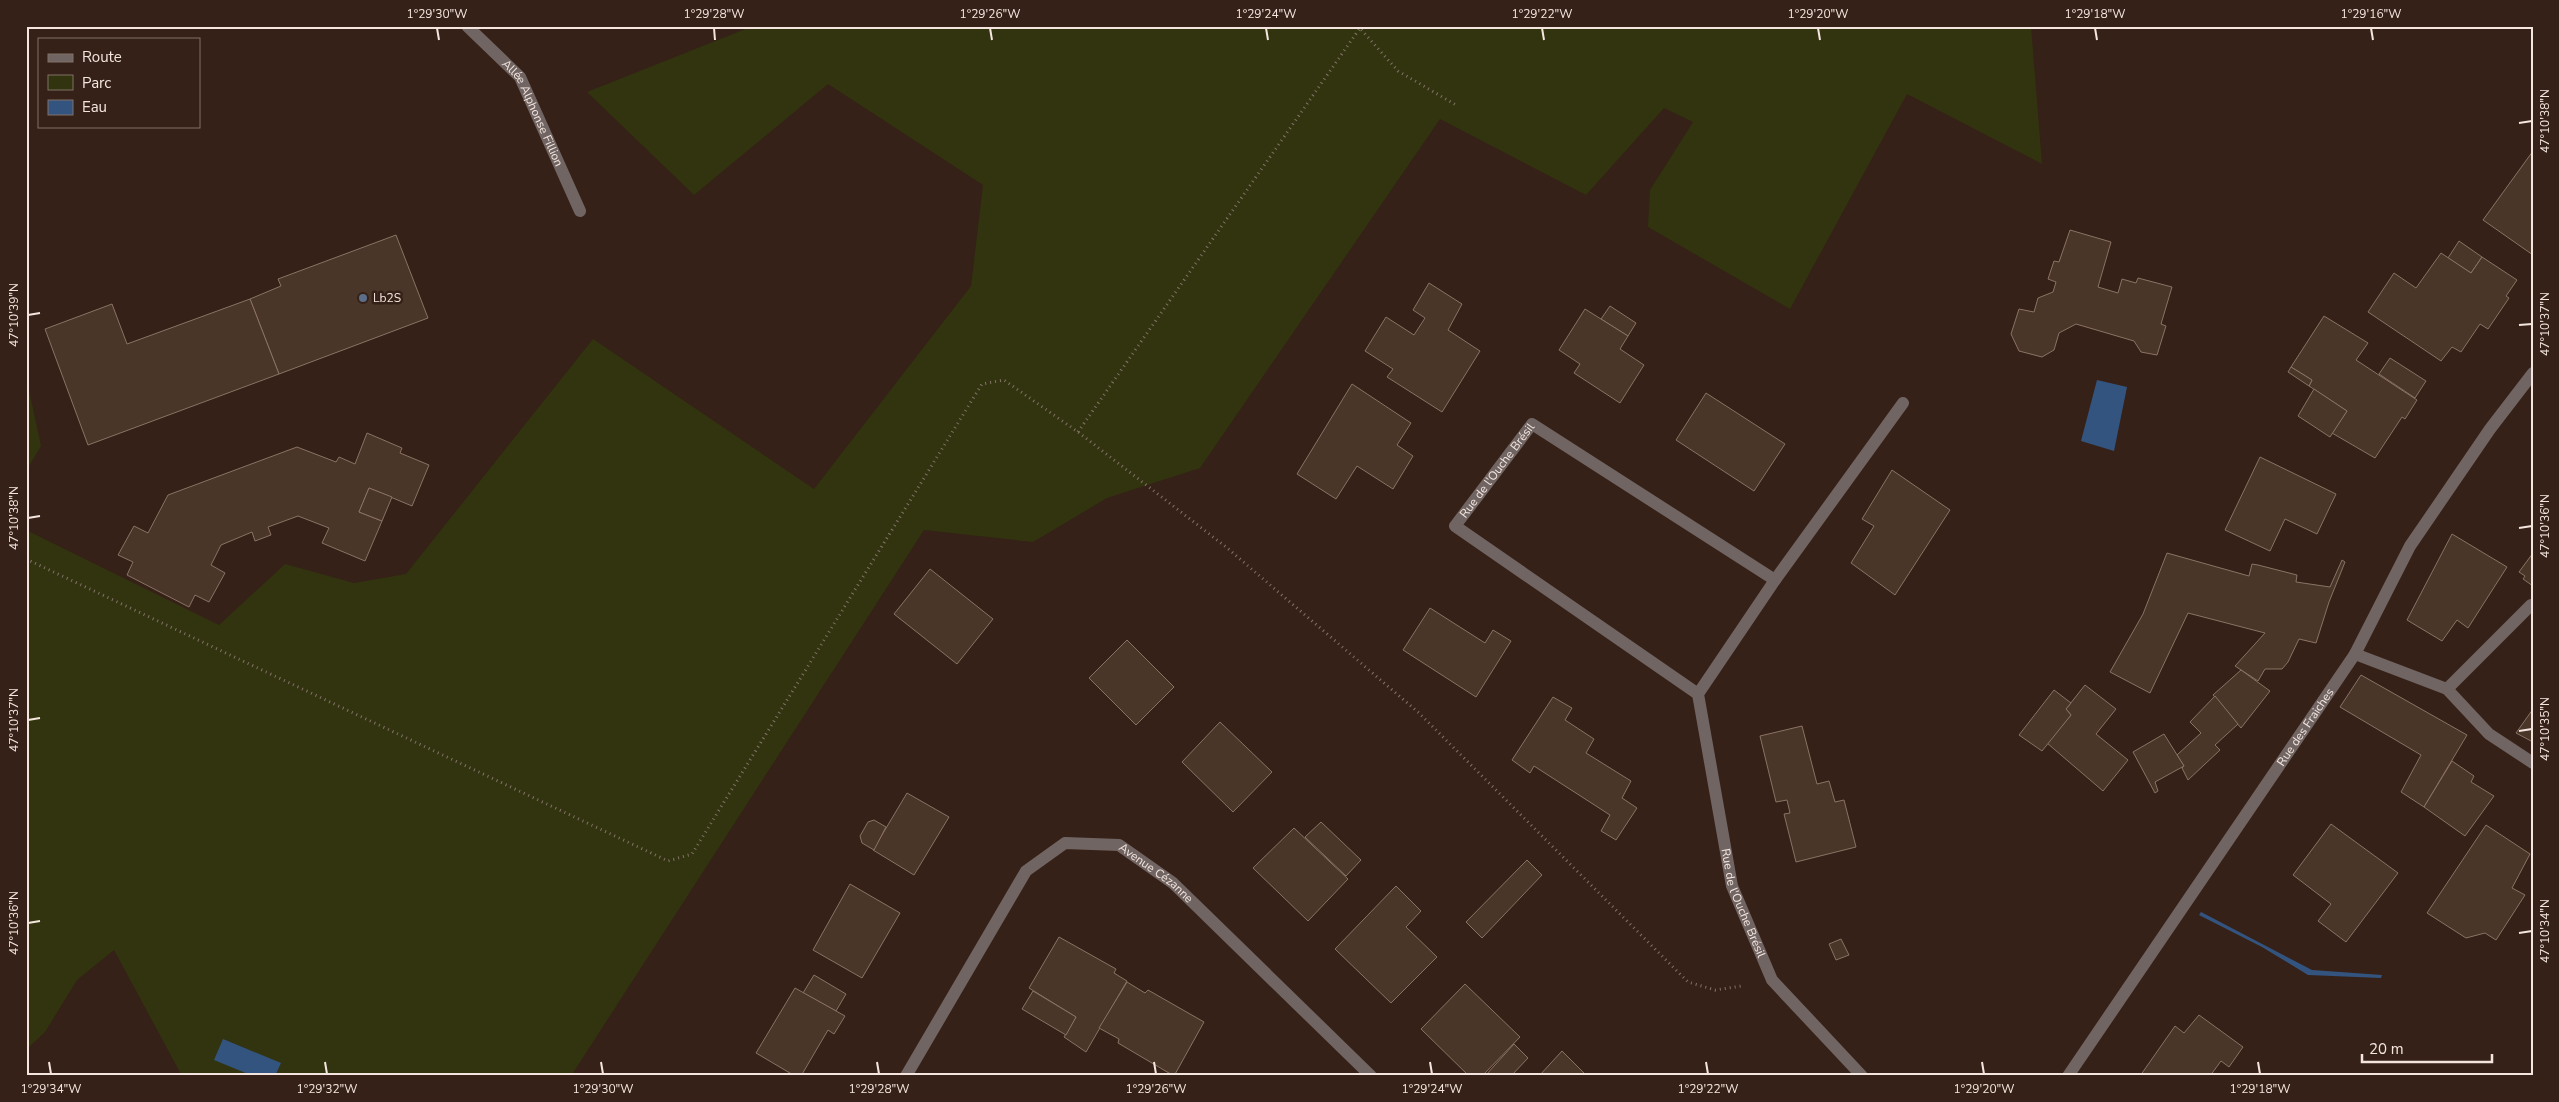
<svg xmlns="http://www.w3.org/2000/svg" width="2559" height="1102" font-family="'Nunito Sans',sans-serif">
<style>
.green{fill:#31340f}
.water{fill:#345480}
.building{fill:#4a3629;stroke:#8a7365}
.lines{fill:none;stroke-linecap:round;stroke-linejoin:round}
.path{stroke:#84736a;stroke-width:3;stroke-dasharray:1 4;stroke-linecap:butt}
.service{stroke:#716563;stroke-width:12}
.minor{stroke:#716563;stroke-width:12}
.ticks{fill:none;stroke:#f4e6df;stroke-width:2}
.service-dot{fill:#5c6f8a;stroke:#352117;stroke-width:2}
.labels{text-anchor:middle;stroke-width:5;stroke-linejoin:round;paint-order:stroke}
.street-label{font-size:12px;fill:#f4e6df;stroke:#352117}
.poi-label{font-size:12px;fill:#f4e6df;stroke:#352117;text-anchor:start}
.neatline{fill:none;stroke:#f4e6df;stroke-width:2}
.ticks-label{font-size:12px;text-anchor:middle;fill:#f4e6df}
</style>
<rect width="100%" height="100%" fill="#352117"/>
<g class="green">
<path d="M753,26h1278l11,138 -135,-70 -117,215 -142,-82 2,-37 43,-68 -29,-14 -78,87 -146,-76 -240,349 -93,30 -74,44 -109,-12 -353,546h-389l-68,-126 -37,30 -32,52 -19,18v-520l193,95 66,-61 69,19 52,-9 187,-235 221,150 157,-203 12,-101 -155,-101 -134,111 -107,-103z"/>
<path d="M26,376l15,70 -15,25z"/>
</g>
<g class="water">
<path d="M2097,380l30,7 -13,64 -33,-10z"/>
<path d="M2201,912l111,58 70,5 -1,3 -73,-3 -46,-28 -63,-32z"/>
<path d="M223,1039l58,24 -6,13h-22l-39,-16z"/>
</g>
<g class="building">
<path d="M2533,151v104l-50,-35z"/>
<path d="M2070,230l41,12 -13,45 20,6 4,-14 14,4 2,-5 34,9 -11,37 5,2 -9,29 -16,-3 -7,-11 -58,-17 -17,9 -5,17 -12,7 -23,-6 -8,-17 8,-25 15,3 4,-14 15,-6 3,-10 -8,-3 6,-18 5,1z"/>
<path d="M396,235l32,83 -149,56 -29,-75 31,-13 -3,-7z"/>
<path d="M2459,241l23,16 -11,16 -23,-15z"/>
<path d="M2441,253l30,20 11,-16 35,23 -11,16 3,2 -21,31 -8,-5 -19,28 -9,-5 -11,14 -73,-49 26,-39 22,15z"/>
<path d="M1429,283l33,21 -14,26 32,21 -38,61 -55,-35 6,-8 -28,-18 21,-34 28,18 11,-17 -12,-8z"/>
<path d="M250,299l29,75 -191,71 -43,-116 67,-25 15,40z"/>
<path d="M1610,306l26,17 -8,13 -27,-17z"/>
<path d="M1585,309l43,27 -8,13 24,16 -24,38 -46,-30 6,-9 -21,-14z"/>
<path d="M2324,316l44,27 -12,17 61,40 -12,19 -3,-2 -27,41 -43,-25 15,-22 -38,-25 3,-6 -21,-13z"/>
<path d="M2390,358l36,23 -11,17 -36,-24z"/>
<path d="M2291,367l21,13 -3,6 -21,-14z"/>
<path d="M1352,384l59,39 -14,22 16,11 -20,33 -36,-23 -21,33 -39,-25z"/>
<path d="M2314,389l33,22 -17,26 -32,-21z"/>
<path d="M1706,393l79,51 -31,47 -78,-51z"/>
<path d="M367,433l35,15 -2,5 29,12 -17,41 -43,-18 -10,24 23,9 -17,40 -43,-18 7,-15 -31,-12 -30,11 3,8 -16,6 -3,-9 -31,13 -10,20 14,8 -16,29 -14,-7 -6,12 -62,-32 6,-13 -15,-7 16,-29 14,7 20,-38 129,-48 39,15 3,-5 16,7z"/>
<path d="M2260,457l76,37 -19,40 -32,-15 -15,32 -45,-21z"/>
<path d="M1892,470l58,40 -55,85 -44,-32 23,-37 -12,-7z"/>
<path d="M369,488l23,9 -10,24 -23,-9z"/>
<path d="M2452,534l55,33 -39,61 -11,-8 -15,21 -35,-21z"/>
<path d="M2167,553l82,23 3,-12 6,1 39,10 -1,7 34,5 12,-27 3,2 -16,40 -13,41 -17,-4 -11,23 -6,7h-17l-7,12 -23,-15 30,-33 -77,-20 -38,80 -40,-21 33,-58z"/>
<path d="M2533,553v33l-10,-7 2,-3 -6,-4z"/>
<path d="M930,569l63,50 -36,45 -63,-50z"/>
<path d="M1430,608l55,35 8,-13 18,11 -35,56 -73,-47z"/>
<path d="M1127,640l47,47 -38,38 -47,-47z"/>
<path d="M2241,670l29,21 -29,37 -28,-33z"/>
<path d="M2361,675l106,60 -43,72 -23,-15 20,-37 -81,-48z"/>
<path d="M2085,685l31,24 -20,25 32,26 -25,31 -56,-48 24,-28 -5,-6z"/>
<path d="M2054,690l17,13 -5,6 5,6 -29,36 -23,-16z"/>
<path d="M2215,696l23,28 -23,21 5,5 -32,30 -6,-12 2,-2 -7,-11 24,-22 -11,-11z"/>
<path d="M1553,697l19,11 -7,12 29,19 -8,14 45,28 -9,17 15,10 -21,32 -15,-9 9,-16 -76,-49 -4,7 -18,-13z"/>
<path d="M2533,709v33l-17,-9z"/>
<path d="M1220,722l52,50 -39,40 -51,-50z"/>
<path d="M1802,726l15,58 12,-3 6,21 9,-2 12,47 -60,15 -12,-48 6,-1 -3,-13 -11,2 -16,-66z"/>
<path d="M2164,734l20,32 -29,16 3,9 -3,2 -22,-41z"/>
<path d="M2452,761l22,15 -3,6 23,14 -29,40 -41,-29z"/>
<path d="M907,793l42,24 -35,58 -41,-25z"/>
<path d="M874,820l12,7 -12,23 -12,-7 -2,-7 8,-14z"/>
<path d="M1321,822l40,38 -15,16 -41,-39z"/>
<path d="M2331,824l67,49 -52,69 -28,-21 13,-17 -38,-29z"/>
<path d="M2486,825l44,29 -18,34 13,7 -29,45 -11,-7 -19,5 -39,-25z"/>
<path d="M1294,828l54,51 -40,42 -55,-53z"/>
<path d="M1527,860l15,15 -60,63 -16,-16z"/>
<path d="M850,884l50,29 -38,65 -49,-28z"/>
<path d="M1396,886l25,25 -15,16 31,30 -46,46 -56,-54z"/>
<path d="M1059,937l57,32 -2,4 13,8 -41,71 -22,-15 12,-20 -47,-29z"/>
<path d="M1841,939l8,16 -13,5 -7,-16z"/>
<path d="M814,975l32,19 -10,17 -33,-18z"/>
<path d="M1127,982l18,11 3,-3 56,32 -30,54 -56,-33 1,-4 -20,-11z"/>
<path d="M1465,984l55,53 -38,39h-13l-48,-47z"/>
<path d="M795,988l50,28 -11,18 -6,-4 -27,46h-6l-39,-23z"/>
<path d="M1033,991l43,26 -10,18 -44,-26z"/>
<path d="M2199,1015l44,32 -14,20 -8,-6 -11,15h-70l35,-50 9,7z"/>
<path d="M1514,1044l14,14 -17,18h-26z"/>
<path d="M1562,1051l25,25h-48z"/>
</g>
<g class="lines">
<g class="path">
<path d="M701,26h4"/>
<path d="M1358,26l40,45 58,34"/>
<path d="M1078,432l282,-404"/>
<path d="M26,559l642,302 24,-7 290,-470 22,-4 74,52 148,115 193,166 269,269 27,8 27,-4"/>
</g>
<path class="service" d="M1775,580l128,-177"/>
<g class="minor">
<path id="s1" d="M467,26l53,51 60,134"/>
<path d="M2355,654l92,35 42,45 44,29"/>
<path d="M2447,689l84,-84 2,1"/>
<path id="s2" d="M1698,694l-243,-168 77,-102 243,156 -77,114 34,192 40,94 90,96"/>
<path id="s3" d="M906,1076l120,-205 39,-28 54,2 54,38 198,193"/>
<path id="s4" d="M2068,1076l287,-422 55,-108 80,-117 43,-56"/>
</g>
</g>
<path class="ticks" d="M437,28l2,12M714,28l1,12M990,28l2,12M1266,28l2,12M1542,28l2,12M1818,28l2,12M2095,28l2,12M2371,28l2,12M2519,123l13,-2M28,315l12,-2M2519,325l13,-1M28,518l12,-2M2519,528l13,-2M28,720l12,-2M2519,731l13,-2M28,923l12,-2M2519,933l13,-2M49,1062l2,12M325,1062l2,12M601,1062l2,12M877,1062l2,12M1154,1062l2,12M1430,1062l2,12M1706,1062l2,12M1982,1062l2,12M2258,1062l2,12"/>
<circle class="service-dot" cx="363" cy="298" r="5"/>
<g class="labels">
<g class="street-label">
<text dy="4" stroke="none"><textPath href="#s1" startOffset="111">Allée Alphonse Fillion</textPath></text>
<text dy="4" stroke="none"><textPath href="#s2" startOffset="365">Rue de l'Ouche Brésil</textPath></text>
<text dy="4" stroke="none"><textPath href="#s4" startOffset="422">Rue des Fraiches</textPath></text>
<text dy="4" stroke="none"><textPath href="#s3" startOffset="386">Avenue Cézanne</textPath></text>
<text dy="4" stroke="none"><textPath href="#s2" startOffset="1064">Rue de l'Ouche Brésil</textPath></text>
</g>
<g class="poi-label">
<text x="373" y="302">Lb2S</text>
</g>
</g>
<rect width="2559" height="1102" fill="none" stroke="#352117" stroke-width="55"/>
<rect x="38" y="38" width="162" height="90" fill="#352117" stroke="#817067"/>
<rect x="48" y="54" width="25" height="8" fill="#716563" stroke="#817067"/>
<text x="82" y="62" font-size="15" fill="#f4e6df">Route</text>
<rect x="48" y="75" width="25" height="15" fill="#31340f" stroke="#817067"/>
<text x="82" y="88" font-size="15" fill="#f4e6df">Parc</text>
<rect x="48" y="100" width="25" height="15" fill="#345480" stroke="#817067"/>
<text x="82" y="112" font-size="15" fill="#f4e6df">Eau</text>
<path d="M2362 1054v8h130v-8" fill="none" stroke="#f4e6df" stroke-width="2.5"/>
<text x="2369" y="1054" font-size="15" fill="#f4e6df" stroke="#352117" stroke-width="4" paint-order="stroke">20 m</text>
<rect x="28" y="28" width="2504" height="1046" class="neatline"/>
<g class="ticks-label">
<text x="437" y="18">1°29'30"W</text>
<text x="714" y="18">1°29'28"W</text>
<text x="990" y="18">1°29'26"W</text>
<text x="1266" y="18">1°29'24"W</text>
<text x="1542" y="18">1°29'22"W</text>
<text x="1818" y="18">1°29'20"W</text>
<text x="2095" y="18">1°29'18"W</text>
<text x="2371" y="18">1°29'16"W</text>
<text transform="translate(2545 121) rotate(-90)" y="4">47°10'38"N</text>
<text transform="translate(14 315) rotate(-90)" y="4">47°10'39"N</text>
<text transform="translate(2545 324) rotate(-90)" y="4">47°10'37"N</text>
<text transform="translate(14 518) rotate(-90)" y="4">47°10'38"N</text>
<text transform="translate(2545 526) rotate(-90)" y="4">47°10'36"N</text>
<text transform="translate(14 720) rotate(-90)" y="4">47°10'37"N</text>
<text transform="translate(2545 729) rotate(-90)" y="4">47°10'35"N</text>
<text transform="translate(14 923) rotate(-90)" y="4">47°10'36"N</text>
<text transform="translate(2545 931) rotate(-90)" y="4">47°10'34"N</text>
<text x="51" y="1093">1°29'34"W</text>
<text x="327" y="1093">1°29'32"W</text>
<text x="603" y="1093">1°29'30"W</text>
<text x="879" y="1093">1°29'28"W</text>
<text x="1156" y="1093">1°29'26"W</text>
<text x="1432" y="1093">1°29'24"W</text>
<text x="1708" y="1093">1°29'22"W</text>
<text x="1984" y="1093">1°29'20"W</text>
<text x="2260" y="1093">1°29'18"W</text>
</g>
</svg>
